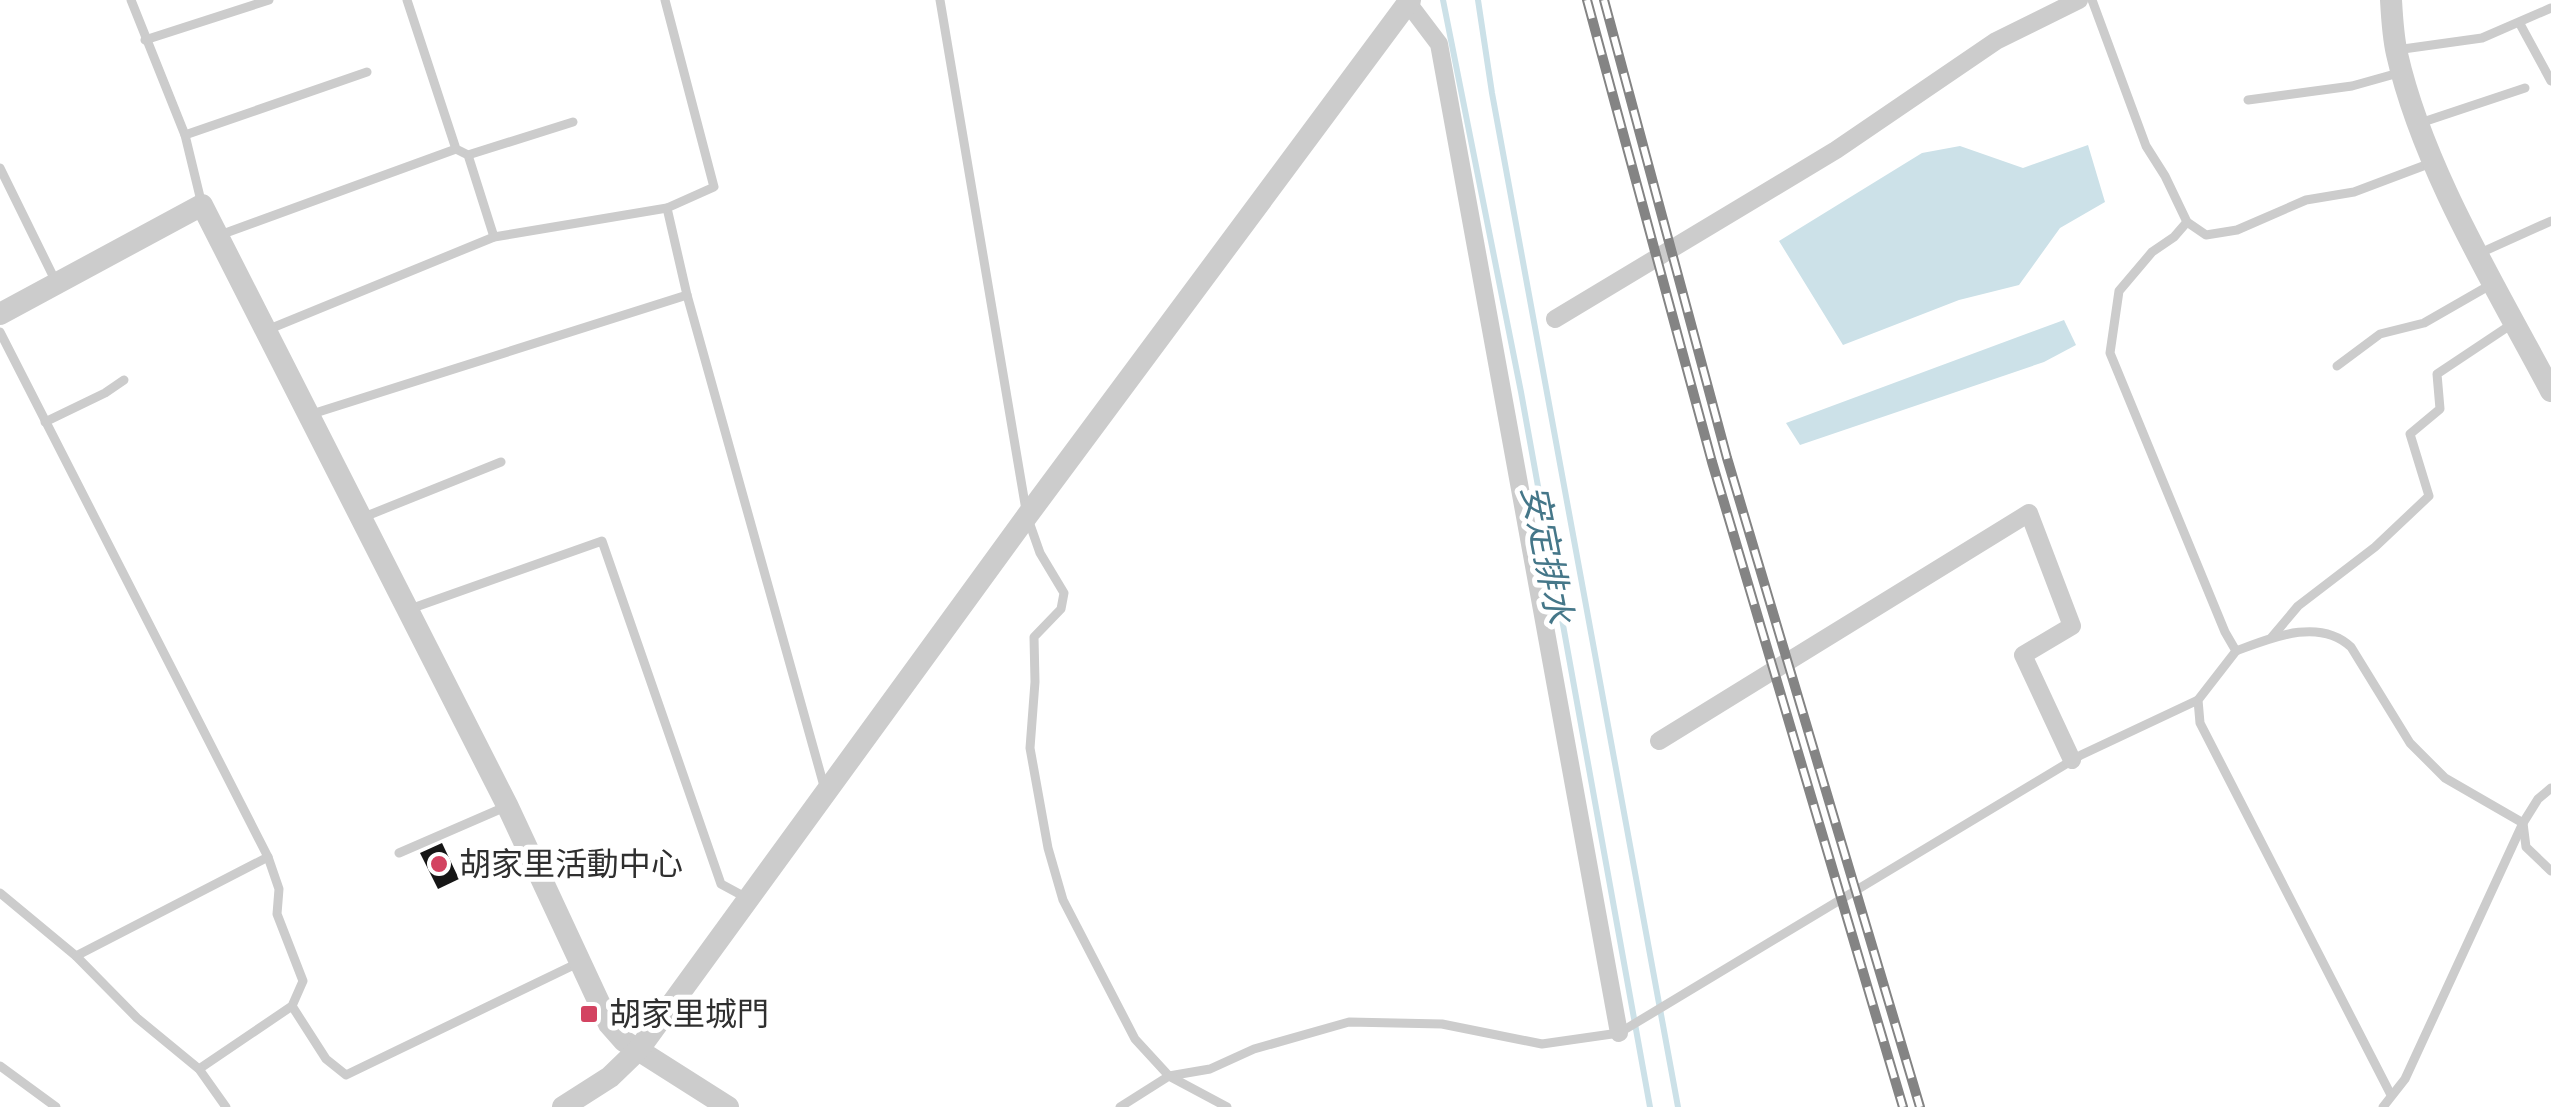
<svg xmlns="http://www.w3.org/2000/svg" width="2551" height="1107" font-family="Manrope,'Noto Sans TC',sans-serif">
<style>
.water{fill:#cce1e8}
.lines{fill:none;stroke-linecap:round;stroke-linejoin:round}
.stream{stroke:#cce1e8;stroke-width:6}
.building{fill:#161616}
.service{stroke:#ccc;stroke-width:9}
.minor{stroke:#ccc;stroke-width:18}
.tertiary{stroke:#ccc;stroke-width:22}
.rail-casing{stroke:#848484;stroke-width:10}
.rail{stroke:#fff;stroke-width:6;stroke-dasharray:19;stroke-linecap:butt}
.poi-dot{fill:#d34361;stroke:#fff;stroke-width:4}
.labels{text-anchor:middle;stroke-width:10;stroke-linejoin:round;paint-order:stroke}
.poi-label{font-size:32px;fill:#2f2f2f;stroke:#fff;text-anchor:start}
.water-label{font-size:35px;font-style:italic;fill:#457789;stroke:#fff}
</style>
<rect width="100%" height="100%" fill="#fff"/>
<g class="water">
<path d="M2088,145l17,57 -45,26 -41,57 -60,15 -116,45 -64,-104 143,-88 38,-7 63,22z"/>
<path d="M2064,320l12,25 -32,17 -244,83 -14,-22z"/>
</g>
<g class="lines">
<g class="stream">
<path d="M1443,0l78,392 129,715"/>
<path d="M1478,0l14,93 186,1014"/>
</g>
</g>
<path class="building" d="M442,843l17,36 -21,10 -18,-36z"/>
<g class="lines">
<g class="service">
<path d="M131,0l54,135 17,70"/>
<path d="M407,0l49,149 12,6 26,82"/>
<path d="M665,0l49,187 -47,21 20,87 137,491"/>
<path d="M940,0l87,516 13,37 24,40 -3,16 -27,28 1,45 -5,66 18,100 15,52 72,139 34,37 41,-7 44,-20 95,-27 93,2 100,20 77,-11 462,-278 117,-55"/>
<path d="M2092,0l54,146 19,30 22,46 19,13 31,-5 69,-30 48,-8 77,-29"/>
<path d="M2520,24l31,57"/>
<path d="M145,40l124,-40"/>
<path d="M2396,50l86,-12 69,-30"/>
<path d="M2248,100l104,-14 50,-14"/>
<path d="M2420,123l105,-35"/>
<path d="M185,135l182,-63"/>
<path d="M468,155l105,-33"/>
<path d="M0,168l56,114"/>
<path d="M2187,222l-13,15 -22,15 -33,39 -9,62 115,279 11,19 -38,49 2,23 191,372"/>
<path d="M220,235l236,-86"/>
<path d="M2480,253l71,-32"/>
<path d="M267,330l227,-93 173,-29"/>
<path d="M0,332l268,525 11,32 -2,25 26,67 -11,25 -93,63"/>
<path d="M2337,366l43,-32 44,-11 68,-39"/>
<path d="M312,414l375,-119"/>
<path d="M45,422l60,-29 19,-13"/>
<path d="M364,517l137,-55"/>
<path d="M410,609l192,-68 119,343 24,13"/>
<path d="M2272,637l26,-31 77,-59 54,-51 -19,-62 30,-25 -3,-35 75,-50"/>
<path d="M2236,651c35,-13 83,-34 115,-4l59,96 35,35 78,45 3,24 25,24"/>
<path d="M399,853l106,-46"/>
<path d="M0,893l76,63 61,62 62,51 27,38"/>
<path d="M76,956l192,-99"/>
<path d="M292,1006l34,53 20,16 232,-112"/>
<path d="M0,1066l56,41"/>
<path d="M1120,1107l49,-31 58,31"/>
<path d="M2383,1107l22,-28 118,-256 15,-24 13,-11"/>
</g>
<g class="minor">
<path d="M1408,3l31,41 180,989"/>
<path d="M1555,319l281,-169 160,-109 83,-41"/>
<path d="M1659,741l370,-228 43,113 -49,29 49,105"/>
</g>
<g class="tertiary">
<path d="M2391,0c1,18 2,37 6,54 26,115 99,233 154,337"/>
<path d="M0,314l202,-109 305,600 102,219 15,17 104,66"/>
<path d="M563,1107l47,-30 29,-28 388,-533 383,-516"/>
</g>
<defs>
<g id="rail">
<path d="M1587,0l125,462 191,645"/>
<path d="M1604,0l123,458 193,649"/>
</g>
</defs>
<use href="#rail" class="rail-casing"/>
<use href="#rail" class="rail"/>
</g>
<g class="poi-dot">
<circle cx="439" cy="864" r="10"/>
<rect x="579" y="1004" width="20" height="20" rx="5"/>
</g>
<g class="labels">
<g class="poi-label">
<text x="459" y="875">胡家里活動中心</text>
<text x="609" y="1025">胡家里城門</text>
</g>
<g class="water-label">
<text transform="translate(1547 554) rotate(79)" y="12">安定排水</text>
</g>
</g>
</svg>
